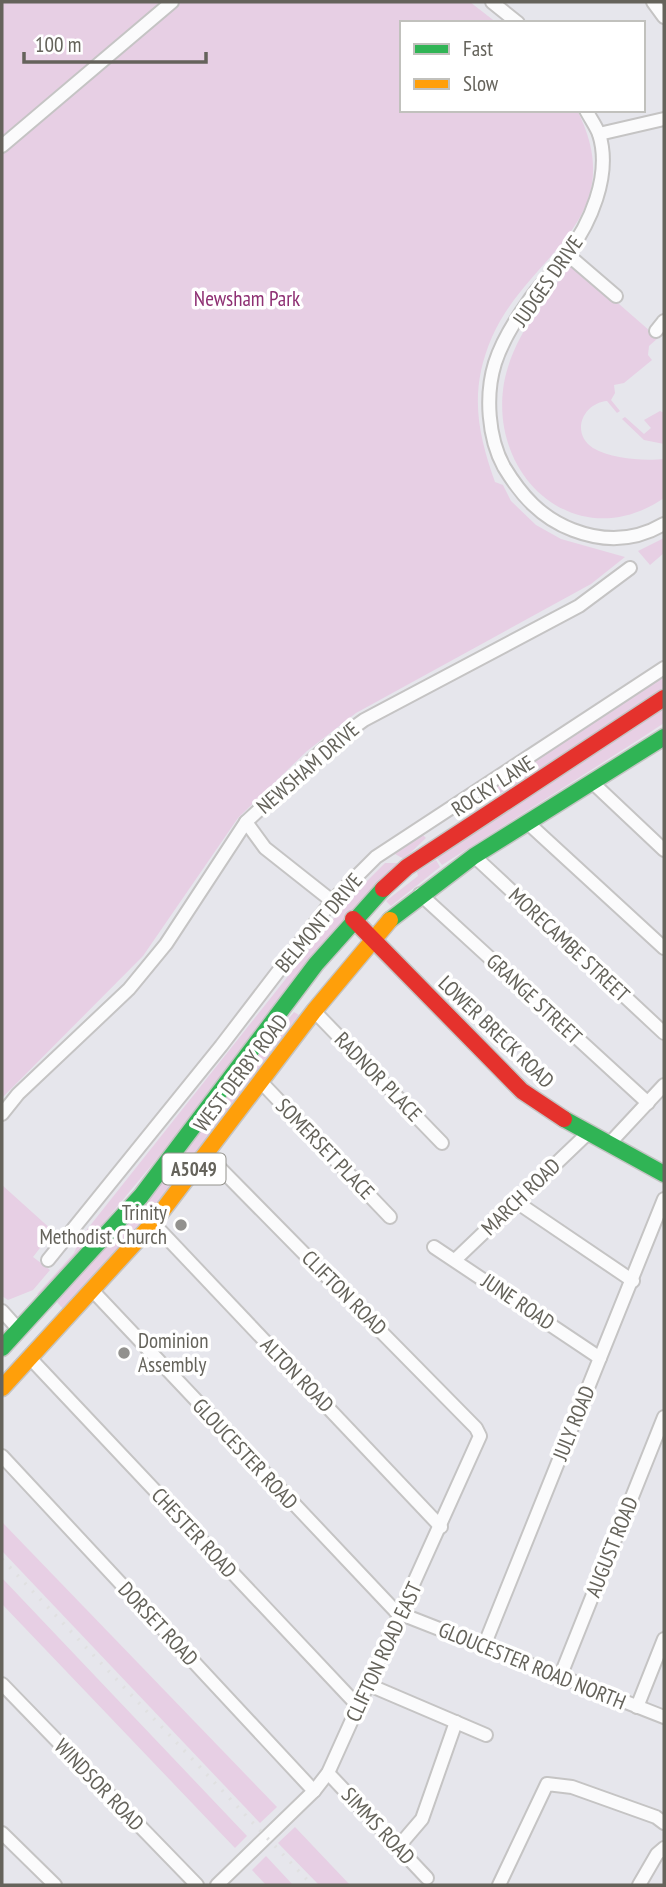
<svg xmlns="http://www.w3.org/2000/svg" width="666" height="1887" font-family="'PT Sans Narrow',sans-serif">
<style>
.green{fill:#e7cfe4}
.lines{fill:none;stroke-linecap:round;stroke-linejoin:round}
.street-casing{stroke:#c5c4c4;stroke-width:16}
.fast-casing{stroke:#c4c4c3;stroke-width:19}
.slow-casing{stroke:#c4c4c3;stroke-width:19}
.jam-casing{stroke:#c4c4c3;stroke-width:19}
.street{stroke:#fbfbfc;stroke-width:12}
.fast{stroke:#30b455;stroke-width:16}
.slow{stroke:#ff9f0a;stroke-width:16}
.jam{stroke:#e5322d;stroke-width:16}
.rail{stroke:#e0e0e1;stroke-width:3.5;stroke-dasharray:2 9;stroke-linecap:butt}
.poi-dot{fill:#92918e;stroke:#fff;stroke-width:2.5}
.labels{text-anchor:middle;stroke-width:7;stroke-linejoin:round;paint-order:stroke}
.shield{fill:#fff;stroke:#93928c;stroke-width:2}
.shield-label{font-size:19px;font-weight:bold;fill:#65635b}
.street-label{font-size:21px;fill:#65635b;stroke:#fff}
.park-label{font-size:21px;fill:#8e3073;stroke:#fff}
.poi-label{font-size:21px;fill:#65635b;stroke:#fff;text-anchor:end}
</style>
<rect width="100%" height="100%" fill="#e6e6ec"/>
<g class="green">
<path d="M2,2h468l27,21h-95v87h175c56,111 -49,144 -85,227 -23,53 -15,94 3,145l8,3 8,16 25,24 25,14 64,18 -34,27 -235,129 -49,38 -69,67 -95,138 -141,142z"/>
<path d="M572,263l86,75 -9,8 -1,9 4,5 -28,23 -10,2 1,8 -4,7 9,11 -3,2 -10,-12c-24,2 -37,32 -14,47 19,11 50,13 71,11v39c-86,59 -176,-20 -160,-115 9,-47 40,-82 68,-120z"/>
<path d="M660,411l4,2v31l-20,-4 -22,-21 3,-2 19,17 7,-6 -7,-8z"/>
<path d="M664,538v15l-14,12 -12,-14z"/>
<path d="M664,676v14l-145,95 -33,14 -4,-5z"/>
<path d="M664,706v17l-18,12 -204,130 -6,-8z"/>
<path d="M422,834l4,4 -22,21 -9,-5z"/>
<path d="M436,860l4,7 -49,39 -5,-5 32,-25 -1,-4z"/>
<path d="M385,863h18l-361,434 -5,-3 37,-41 7,-16 269,-339z"/>
<path d="M294,1012l5,3 -147,195 -88,100 -7,-8z"/>
<path d="M2,1185l51,46 -20,26 17,13 -17,20 -25,10 -6,-4z"/>
<path d="M2,1522l275,285 -17,16 -258,-272z"/>
<path d="M2,1578l245,258 -12,12 -233,-244z"/>
<path d="M295,1827l55,58h-31l-41,-42z"/>
<path d="M266,1856l27,29h-27l-14,-15z"/>
</g>
<g class="lines">
<defs>
<g id="street">
<path d="M492,2l26,21"/>
<path d="M653,2l11,15"/>
<path d="M586,110c4,8 10,16 13,24 13,41 -9,91 -34,123 -12,16 -27,29 -37,45 -12,17 -27,42 -33,61 -10,32 -7,75 9,104 17,28 37,51 69,63 31,12 62,11 91,-6"/>
<path d="M599,134l65,-15"/>
<path d="M2,146l170,-144"/>
<path d="M567,254l49,42"/>
<path d="M656,331l8,-10"/>
<path d="M593,783l71,67"/>
<path d="M246,822l19,26 67,53"/>
<path d="M529,824l135,124"/>
<path d="M474,856l190,177"/>
<path d="M420,894l228,209"/>
<path d="M314,1011l128,132"/>
<path d="M261,1082l129,135"/>
<path d="M2,1114l16,-20 111,-105 37,-45 80,-122 78,-73 40,-29 215,-114 51,-38"/>
<path d="M609,1144l55,-59"/>
<path d="M206,1154l270,274 4,8 -152,337 -14,18 -97,94"/>
<path d="M515,1201l118,80"/>
<path d="M153,1223l288,304"/>
<path d="M434,1247l166,111"/>
<path d="M48,1260l173,-214 111,-145 44,-44 288,-189"/>
<path d="M455,1260l132,-126"/>
<path d="M92,1290l308,326"/>
<path d="M2,1311l17,19"/>
<path d="M30,1358l329,349"/>
<path d="M2,1456l312,335"/>
<path d="M401,1614l263,103"/>
<path d="M484,1646l180,-447"/>
<path d="M560,1677l104,-260"/>
<path d="M2,1684l195,201"/>
<path d="M369,1685l117,50"/>
<path d="M637,1707l27,-68"/>
<path d="M328,1773l99,105"/>
<path d="M2,1833l53,52"/>
<path d="M398,1847l24,-28 34,-97"/>
<path d="M499,1885l48,-101 25,3 84,30 8,6"/>
<path d="M639,1885l18,-31 7,-6"/>
</g>
<g id="fast">
<path d="M390,920l84,-64 190,-119"/>
<path d="M564,1119l100,55"/>
<path d="M2,1348l139,-152 175,-232 67,-75"/>
</g>
<path id="slow" d="M2,1388l151,-165 161,-212 76,-91"/>
<g id="jam">
<path d="M383,889l24,-22 257,-169"/>
<path d="M353,919l169,172 42,28"/>
</g>
</defs>
<use href="#street" class="street-casing"/>
<use href="#fast" class="fast-casing"/>
<use href="#slow" class="slow-casing"/>
<use href="#jam" class="jam-casing"/>
<use href="#street" class="street"/>
<use href="#fast" class="fast"/>
<use href="#slow" class="slow"/>
<use href="#jam" class="jam"/>
<path class="rail" d="M2,1559l310,326"/>
</g>
<g class="poi-dot">
<circle cx="181" cy="1225" r="7"/>
<circle cx="124" cy="1353" r="7"/>
</g>
<g class="labels">
<rect class="shield" x="162.5" y="1153.5" width="63" height="31" rx="5"/>
<g class="shield-label">
<text x="194" y="1176">A5049</text>
</g>
<g class="street-label">
<text transform="translate(548 281) rotate(-55)" y="7">JUDGES DRIVE</text>
<text transform="translate(308 768) rotate(-41)" y="7">NEWSHAM DRIVE</text>
<text transform="translate(493 786) rotate(-33)" y="7">ROCKY LANE</text>
<text transform="translate(319 923) rotate(-50)" y="7">BELMONT DRIVE</text>
<text transform="translate(569 945) rotate(43)" y="7">MORECAMBE STREET</text>
<text transform="translate(534 999) rotate(43)" y="7">GRANGE STREET</text>
<text transform="translate(496 1032) rotate(44)" y="7">LOWER BRECK ROAD</text>
<text transform="translate(241 1073) rotate(-53)" y="7">WEST DERBY ROAD</text>
<text transform="translate(378 1077) rotate(46)" y="7">RADNOR PLACE</text>
<text transform="translate(325 1149) rotate(46)" y="7">SOMERSET PLACE</text>
<text transform="translate(521 1197) rotate(-44)" y="7">MARCH ROAD</text>
<text transform="translate(344 1293) rotate(45)" y="7">CLIFTON ROAD</text>
<text transform="translate(518 1302) rotate(34)" y="7">JUNE ROAD</text>
<text transform="translate(297 1375) rotate(46)" y="7">ALTON ROAD</text>
<text transform="translate(574 1423) rotate(-68)" y="7">JULY ROAD</text>
<text transform="translate(245 1454) rotate(47)" y="7">GLOUCESTER ROAD</text>
<text transform="translate(194 1533) rotate(47)" y="7">CHESTER ROAD</text>
<text transform="translate(612 1547) rotate(-68)" y="7">AUGUST ROAD</text>
<text transform="translate(158 1624) rotate(47)" y="7">DORSET ROAD</text>
<text transform="translate(384 1652) rotate(-65)" y="7">CLIFTON ROAD EAST</text>
<text transform="translate(532 1666) rotate(22)" y="7">GLOUCESTER ROAD NORTH</text>
<text transform="translate(99 1785) rotate(46)" y="7">WINDSOR ROAD</text>
<text transform="translate(378 1826) rotate(47)" y="7">SIMMS ROAD</text>
</g>
<g class="park-label">
<text x="247" y="306">Newsham Park</text>
</g>
<g class="poi-label">
<text x="167" y="1220">Trinity<tspan x="167" dy="24">Methodist Church</tspan></text>
<text x="138" y="1348" text-anchor="start">Dominion<tspan x="138" dy="24">Assembly</tspan></text>
</g>
</g>
<rect width="666" height="1887" fill="none" stroke="#65635b" stroke-width="7"/>
<rect x="400" y="21" width="245" height="91" fill="#ffffff" stroke="#c1c1bd" stroke-width="2"/>
<rect x="414" y="44" width="35" height="10" fill="#30b455" stroke="#c1c1bd" stroke-width="2"/>
<text x="463" y="56" font-size="21" fill="#65635b">Fast</text>
<rect x="414" y="79" width="35" height="10" fill="#ff9f0a" stroke="#c1c1bd" stroke-width="2"/>
<text x="463" y="91" font-size="21" fill="#65635b">Slow</text>
<path d="M24 52v10h182v-10" fill="none" stroke="#65635b" stroke-width="3.5"/>
<text x="35" y="52" font-size="21" fill="#65635b" stroke="#ffffff" stroke-width="5" paint-order="stroke">100 m</text>
</svg>
